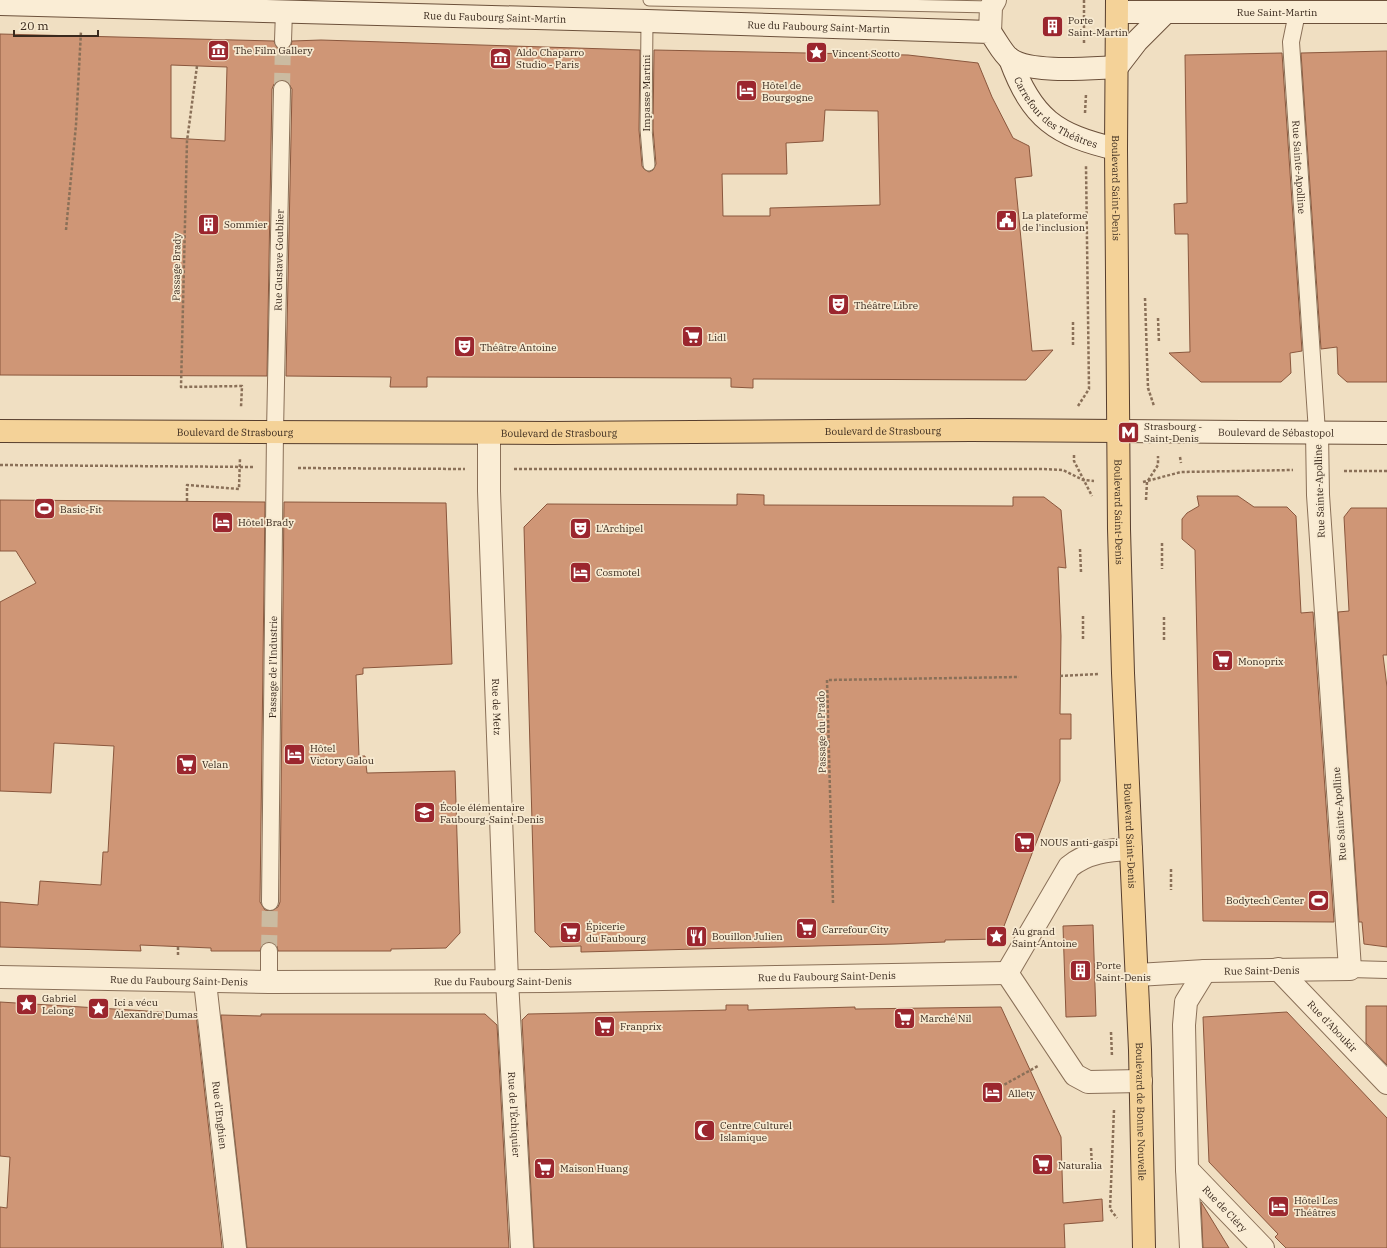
<svg xmlns="http://www.w3.org/2000/svg" width="1387" height="1248" font-family="'IBM Plex Serif',serif">
<style>
.building{fill:#cf9676;stroke:#8a573d;fill-rule:evenodd}
.lines{fill:none;stroke-linecap:round;stroke-linejoin:round}
.pedestrian-tunnel{stroke:#cbbba1;stroke-width:16;stroke-dasharray:16 8;stroke-linecap:butt}
.service-casing{stroke:#8a7058;stroke-width:13}
.pedestrian-casing{stroke:#8a7058;stroke-width:18}
.minor-casing{stroke:#8a7058;stroke-width:24}
.secondary-casing{stroke:#6c513b;stroke-width:24}
.primary-casing{stroke:#573e2d;stroke-width:24}
.path{stroke:#8a7058;stroke-width:2.5;stroke-dasharray:3 2;stroke-linecap:butt}
.service{stroke:#faedd5;stroke-width:11}
.pedestrian{stroke:#faedd5;stroke-width:16}
.minor{stroke:#faedd5;stroke-width:22}
.secondary{stroke:#faedd5;stroke-width:22}
.primary{stroke:#f4d298;stroke-width:22}
.labels{text-anchor:middle;stroke-width:3.5;stroke-linejoin:round;paint-order:stroke}
.street-label{font-size:10px;fill:#39291d;stroke:#f7ead1}
.poi-label{font-size:10px;fill:#39291d;stroke:#f7ead1;text-anchor:start}
</style>
<rect width="100%" height="100%" fill="#f0dfc2"/>
<g class="building">
<path d="M0,34l274,7 4,8 5,1 8,-4 1,-5 29,-1 319,10 -1,80 3,36 2,3 5,3 4,-2 3,-6 -3,-35 1,-79 254,5 70,8 14,34 21,41 16,8 3,30 -17,2 17,173 21,-1 -27,30 -273,-1v9l-22,-1v-9l-304,-1v10h-37l1,-10 -105,-1 6,-287 -5,-8 -5,-1 -8,4 -2,5 -5,287 -267,-1zM171,65l56,2 -2,74 -54,-3zM825,110l53,1 2,94 -110,3v8h-47l-1,-42h65l-1,-31 37,-2z"/>
<path d="M1387,51v331h-40l-9,-8 -1,-27 -16,2 -20,-296z"/>
<path d="M1282,53l20,298 -12,2 1,20 -10,9h-80l-32,-29 21,-1 -2,-118h-13l-1,-30 13,-1 -2,-148z"/>
<path d="M737,494l27,1v10l249,1v-9h31l17,13 5,58 -8,-1 3,69 -1,78h11v25h-11v42l-61,158 -54,1v2l-50,2 -314,8v-6l-31,1 -15,-15 -11,-405 23,-23 190,1z"/>
<path d="M1197,496h41l16,11h33l9,9 5,97 12,-1 21,310 -131,-1 -8,-371 -13,-11v-20l5,-6 12,-7z"/>
<path d="M0,500l265,2 -5,400 5,8 5,1 8,-4 2,-5 4,-400 162,1 6,161 -89,4v6l-7,1 3,81h6l2,17 88,-2 5,162 -14,15 -55,1v2h-113l-1,-5 -8,-4 -5,1 -4,8h-49v-3l-71,-3 1,6 -141,-4v-45l38,3 2,-24 61,4 2,-33h5l6,-106 -60,-3 -3,50 -51,-2v-189l36,-19 -20,-32h-16z"/>
<path d="M1351,508h36v147h-4l4,32v260l-23,-3 -2,-22h-3l-21,-310 11,-1 -5,-94z"/>
<path d="M1093,925l3,91 -30,1 -3,-91z"/>
<path d="M0,1002l196,12 26,234h-222v-41l7,1 3,-51 -10,-1z"/>
<path d="M726,1005h22v5l107,-3v2l146,-2 60,130 2,66 39,-4 1,22 -39,3 1,24h-531l-12,-228 6,-6 198,-4z"/>
<path d="M1366,1006h21v59l-21,-22z"/>
<path d="M1287,1012l100,106v130h-101l-11,-11 3,-3 -69,-72 -6,-145z"/>
<path d="M261,1014h224l12,11 12,223h-262l-26,-233 40,1z"/>
<path d="M1201,1202l28,46h-26z"/>
</g>
<g class="lines">
<g class="pedestrian-tunnel">
<path d="M282,89l1,-48"/>
<path d="M269,951l1,-49"/>
</g>
<defs>
<g id="service">
<path d="M649,0l342,7"/>
<path d="M647,21l-1,108 3,36"/>
</g>
<g id="pedestrian">
<path id="s1" d="M1297,13l-6,29 26,390"/>
<path d="M283,41l1,-30"/>
<path id="s2" d="M270,902l5,-470 7,-343"/>
<path d="M1350,969l37,1"/>
<path d="M269,982v-31"/>
</g>
<g id="minor">
<path d="M990,32l1,-25 4,-7"/>
<path id="s3" d="M489,433v58l18,490 15,267"/>
<path id="s4" d="M1278,969l109,114"/>
<path d="M1007,973l68,102 13,7 53,-1"/>
<path d="M1007,973l62,-106c18,-15 39,-17 62,-18"/>
<path id="s5" d="M1137,975l68,-4 145,-2 -32,-474 -1,-63"/>
<path id="s6" d="M0,977l269,5 278,-1 460,-8"/>
<path id="s7" d="M205,982l30,266"/>
<path id="s8" d="M1187,1169l76,79"/>
<path d="M1191,1248l-4,-79 -3,-144 2,-23 19,-31"/>
</g>
<g id="secondary">
<path id="s9" d="M0,4l647,17 343,11c6,8 13,22 20,27 21,15 81,9 107,8l20,-26 29,-29"/>
<path id="s10" d="M1118,12h269"/>
<path id="s11" d="M1010,59c22,60 46,76 106,90"/>
<path id="s12" d="M1118,431l269,2"/>
</g>
<g id="primary">
<path id="s13" d="M1117,0l-1,149 3,380 4,144 17,377 4,198"/>
<path id="s14" d="M0,431l551,2 420,-3 147,1"/>
</g>
</defs>
<use href="#service" class="service-casing"/>
<use href="#pedestrian" class="pedestrian-casing"/>
<use href="#minor" class="minor-casing"/>
<use href="#secondary" class="secondary-casing"/>
<use href="#primary" class="primary-casing"/>
<g class="path">
<path d="M1084,0v43"/>
<path d="M197,66l-10,75 -6,246 61,-1 -1,21"/>
<path d="M1085,113l1,-19"/>
<path d="M66,230l10,-105 5,-94"/>
<path d="M1145,298l3,90 6,18"/>
<path d="M1158,318l1,25"/>
<path d="M1073,322v23"/>
<path d="M1078,406l11,-17 -3,-223"/>
<path d="M1074,455v6l18,35"/>
<path d="M1180,457l1,6"/>
<path d="M0,465l253,2"/>
<path d="M298,468l167,1"/>
<path d="M514,469h530l19,1 20,10 11,1"/>
<path d="M1344,471h43"/>
<path d="M1143,482l38,-10 112,-2"/>
<path d="M1146,500l1,-18 11,-17v-9"/>
<path d="M187,501v-16l52,4 1,-31"/>
<path d="M1162,543v26"/>
<path d="M1080,549l1,23"/>
<path d="M1083,639v-24"/>
<path d="M1164,640v-24"/>
<path d="M1060,676l39,-2"/>
<path d="M1171,869v21"/>
<path d="M833,903l-6,-223 192,-3"/>
<path d="M178,955v-8"/>
<path d="M1111,1032l1,25"/>
<path d="M1000,1087l38,-21"/>
<path d="M1114,1110l-4,99 7,9"/>
<path d="M1091,1148l1,19"/>
</g>
<use href="#service" class="service"/>
<use href="#pedestrian" class="pedestrian"/>
<use href="#minor" class="minor"/>
<use href="#secondary" class="secondary"/>
<use href="#primary" class="primary"/>
</g>
<defs>
<symbol id="building-square" viewBox="-11 -11 22 22"><rect x="-9" y="-9" width="18" height="18" rx="4" fill="#9b262e" stroke="#f7ead1"/><path d="M-4-6H4V6H1V3H-1V6H-4ZM-2.5-4.3h1.7v1.8h-1.7ZM.8-4.3h1.7v1.8H.8ZM-2.5-1h1.7V.8h-1.7ZM.8-1h1.7V.8H.8Z" fill="#fff"/></symbol>
<symbol id="museum-square" viewBox="-11 -11 22 22"><rect x="-9" y="-9" width="18" height="18" rx="4" fill="#9b262e" stroke="#f7ead1"/><path d="M0-6L6-3V-2H-6V-3ZM-5-1h2V3h-2ZM-1-1h2V3h-2ZM3-1h2V3H3ZM-6 4H6V6H-6Z" fill="#fff"/></symbol>
<symbol id="sight-square" viewBox="-11 -11 22 22"><rect x="-9" y="-9" width="18" height="18" rx="4" fill="#9b262e" stroke="#f7ead1"/><path d="M0-6L1.8-2.2L6-1.7L2.9 1.2L3.7 5.4L0 3.3L-3.7 5.4L-2.9 1.2L-6-1.7L-1.8-2.2Z" fill="#fff"/></symbol>
<symbol id="hotel-square" viewBox="-11 -11 22 22"><rect x="-9" y="-9" width="18" height="18" rx="4" fill="#9b262e" stroke="#f7ead1"/><path d="M-6-4.5h1.5V1H6V5H4.5V3h-9V5H-6ZM-4 0a1.8 1.8 0 1 1 3.6 0ZM.5 0V-2.5h3Q6-2.5 6 0Z" fill="#fff"/></symbol>
<symbol id="civic-square" viewBox="-11 -11 22 22"><rect x="-9" y="-9" width="18" height="18" rx="4" fill="#9b262e" stroke="#f7ead1"/><path d="M-.6-6.5H3V-4.5H.6V-3L4-1V1h2V6H-6V1h2V-1L-.6-3ZM-1.2 2.5V6h2.4V2.5Z" fill="#fff"/></symbol>
<symbol id="theatre-square" viewBox="-11 -11 22 22"><rect x="-9" y="-9" width="18" height="18" rx="4" fill="#9b262e" stroke="#f7ead1"/><path d="M-5-5.5Q0-4 5-5.5V0Q5 5 0 6Q-5 5-5 0ZM-3.3-2.5H-1v1.5H-3.3ZM1-2.5H3.3v1.5H1ZM-2.8 1Q0 5.5 2.8 1Z" fill="#fff"/></symbol>
<symbol id="supermarket-square" viewBox="-11 -11 22 22"><rect x="-9" y="-9" width="18" height="18" rx="4" fill="#9b262e" stroke="#f7ead1"/><path d="M-6-5.5h2.5l.6 2H6L4.5 2H-2.5L-4.4-4H-6ZM-1.5 3.2a1.3 1.3 0 1 0 .1 0ZM3 3.2a1.3 1.3 0 1 0 .1 0Z" fill="#fff"/></symbol>
<symbol id="metro-square" viewBox="-11 -11 22 22"><rect x="-9" y="-9" width="18" height="18" rx="4" fill="#9b262e" stroke="#f7ead1"/><path d="M-5.5 5V-5H-3L0 0L3-5H5.5V5H3V-.5L0 4L-3-.5V5Z" fill="#fff"/></symbol>
<symbol id="stadium-square" viewBox="-11 -11 22 22"><rect x="-9" y="-9" width="18" height="18" rx="4" fill="#9b262e" stroke="#f7ead1"/><path d="M0-5a6.5 5 0 1 0 0 10a6.5 5 0 1 0 0-10ZM-3.5-1.8h7v3.6h-7Z" fill="#fff"/></symbol>
<symbol id="school-square" viewBox="-11 -11 22 22"><rect x="-9" y="-9" width="18" height="18" rx="4" fill="#9b262e" stroke="#f7ead1"/><path d="M0-5L7-2L0 1L-7-2ZM-4 1L0 2.5L4 1V4Q0 6-4 4Z" fill="#fff"/></symbol>
<symbol id="restaurant-square" viewBox="-11 -11 22 22"><rect x="-9" y="-9" width="18" height="18" rx="4" fill="#9b262e" stroke="#f7ead1"/><path d="M-5-6h1v4h1v-4h1v4h1v-4h1v5L-1.5 .5V6h-2V.5L-5-1ZM5-6V6H3V1.5H1.5Q1.5-4 5-6Z" fill="#fff"/></symbol>
<symbol id="mosque-square" viewBox="-11 -11 22 22"><rect x="-9" y="-9" width="18" height="18" rx="4" fill="#9b262e" stroke="#f7ead1"/><path d="M3.5-4.9A6 6 0 1 0 3.5 4.9A5 5 0 1 1 3.5-4.9Z" fill="#fff"/></symbol>
</defs>
<g fill-rule="evenodd">
<use href="#building-square" x="1040" y="14" width="25" height="25"/>
<use href="#museum-square" x="206" y="38" width="25" height="25"/>
<use href="#sight-square" x="804" y="40" width="25" height="25"/>
<use href="#museum-square" x="488" y="46" width="25" height="25"/>
<use href="#hotel-square" x="734" y="78" width="25" height="25"/>
<use href="#civic-square" x="994" y="208" width="25" height="25"/>
<use href="#building-square" x="196" y="212" width="25" height="25"/>
<use href="#theatre-square" x="826" y="292" width="25" height="25"/>
<use href="#supermarket-square" x="680" y="324" width="25" height="25"/>
<use href="#theatre-square" x="452" y="334" width="25" height="25"/>
<use href="#metro-square" x="1116" y="420" width="25" height="25"/>
<use href="#stadium-square" x="32" y="496" width="25" height="25"/>
<use href="#hotel-square" x="210" y="510" width="25" height="25"/>
<use href="#theatre-square" x="568" y="516" width="25" height="25"/>
<use href="#hotel-square" x="568" y="560" width="25" height="25"/>
<use href="#supermarket-square" x="1210" y="648" width="25" height="25"/>
<use href="#hotel-square" x="282" y="742" width="25" height="25"/>
<use href="#supermarket-square" x="174" y="752" width="25" height="25"/>
<use href="#school-square" x="412" y="800" width="25" height="25"/>
<use href="#supermarket-square" x="1012" y="830" width="25" height="25"/>
<use href="#stadium-square" x="1306" y="888" width="25" height="25"/>
<use href="#supermarket-square" x="794" y="916" width="25" height="25"/>
<use href="#supermarket-square" x="558" y="920" width="25" height="25"/>
<use href="#restaurant-square" x="684" y="924" width="25" height="25"/>
<use href="#sight-square" x="984" y="924" width="25" height="25"/>
<use href="#building-square" x="1068" y="958" width="25" height="25"/>
<use href="#sight-square" x="14" y="992" width="25" height="25"/>
<use href="#sight-square" x="86" y="996" width="25" height="25"/>
<use href="#supermarket-square" x="892" y="1006" width="25" height="25"/>
<use href="#supermarket-square" x="592" y="1014" width="25" height="25"/>
<use href="#hotel-square" x="980" y="1080" width="25" height="25"/>
<use href="#mosque-square" x="692" y="1118" width="25" height="25"/>
<use href="#supermarket-square" x="1030" y="1152" width="25" height="25"/>
<use href="#supermarket-square" x="532" y="1156" width="25" height="25"/>
<use href="#hotel-square" x="1266" y="1194" width="25" height="25"/>
</g>
<g class="labels">
<g class="street-label">
<text dy="4" stroke="none"><textPath href="#s10" startOffset="159">Rue Saint-Martin</textPath></text>
<text dy="4" stroke="none"><textPath href="#s9" startOffset="495">Rue du Faubourg Saint-Martin</textPath></text>
<text dy="4" stroke="none"><textPath href="#s9" startOffset="819">Rue du Faubourg Saint-Martin</textPath></text>
<text transform="translate(646 93) rotate(-90)" y="4">Impasse Martini</text>
<text dy="4" stroke="none"><textPath href="#s11" startOffset="74">Carrefour des Théâtres</textPath></text>
<text dy="4" stroke="none"><textPath href="#s1" startOffset="155">Rue Sainte-Apolline</textPath></text>
<text dy="4" stroke="none"><textPath href="#s13" startOffset="188">Boulevard Saint-Denis</textPath></text>
<text dy="4" stroke="none"><textPath href="#s2" startOffset="642">Rue Gustave Goublier</textPath></text>
<text transform="translate(176 267) rotate(-89)" y="4">Passage Brady</text>
<text dy="4" stroke="none"><textPath href="#s14" startOffset="883">Boulevard de Strasbourg</textPath></text>
<text dy="4" stroke="none"><textPath href="#s14" startOffset="235">Boulevard de Strasbourg</textPath></text>
<text dy="4" stroke="none"><textPath href="#s12" startOffset="158">Boulevard de Sébastopol</textPath></text>
<text dy="4" stroke="none"><textPath href="#s14" startOffset="559">Boulevard de Strasbourg</textPath></text>
<text transform="translate(1319 491) rotate(-92)" y="4">Rue Sainte-Apolline</text>
<text dy="4" stroke="none"><textPath href="#s13" startOffset="512">Boulevard Saint-Denis</textPath></text>
<text dy="4" stroke="none"><textPath href="#s2" startOffset="235">Passage de l'Industrie</textPath></text>
<text dy="4" stroke="none"><textPath href="#s3" startOffset="274">Rue de Metz</textPath></text>
<text transform="translate(821 732) rotate(-91)" y="4">Passage du Prado</text>
<text transform="translate(1339 814) rotate(-94)" y="4">Rue Sainte-Apolline</text>
<text dy="4" stroke="none"><textPath href="#s13" startOffset="836">Boulevard Saint-Denis</textPath></text>
<text dy="4" stroke="none"><textPath href="#s5" startOffset="125">Rue Saint-Denis</textPath></text>
<text dy="4" stroke="none"><textPath href="#s6" startOffset="827">Rue du Faubourg Saint-Denis</textPath></text>
<text dy="4" stroke="none"><textPath href="#s6" startOffset="179">Rue du Faubourg Saint-Denis</textPath></text>
<text dy="4" stroke="none"><textPath href="#s6" startOffset="503">Rue du Faubourg Saint-Denis</textPath></text>
<text dy="4" stroke="none"><textPath href="#s4" startOffset="79">Rue d'Aboukir</textPath></text>
<text dy="4" stroke="none"><textPath href="#s13" startOffset="1112">Boulevard de Bonne Nouvelle</textPath></text>
<text dy="4" stroke="none"><textPath href="#s7" startOffset="134">Rue d'Enghien</textPath></text>
<text dy="4" stroke="none"><textPath href="#s3" startOffset="682">Rue de l'Échiquier</textPath></text>
<text dy="4" stroke="none"><textPath href="#s8" startOffset="55">Rue de Cléry</textPath></text>
</g>
<g class="poi-label">
<text x="1068" y="24">Porte<tspan x="1068" dy="12">Saint-Martin</tspan></text>
<text x="234" y="54">The Film Gallery</text>
<text x="516" y="56">Aldo Chaparro<tspan x="516" dy="12">Studio - Paris</tspan></text>
<text x="832" y="57">Vincent Scotto</text>
<text x="762" y="89">Hôtel de<tspan x="762" dy="12">Bourgogne</tspan></text>
<text x="1022" y="219">La plateforme<tspan x="1022" dy="12">de l'inclusion</tspan></text>
<text x="224" y="228">Sommier</text>
<text x="854" y="309">Théâtre Libre</text>
<text x="708" y="341">Lidl</text>
<text x="480" y="351">Théâtre Antoine</text>
<text x="1144" y="430">Strasbourg -<tspan x="1144" dy="12">Saint-Denis</tspan></text>
<text x="60" y="513">Basic-Fit</text>
<text x="238" y="526">Hôtel Brady</text>
<text x="596" y="532">L'Archipel</text>
<text x="596" y="576">Cosmotel</text>
<text x="1238" y="665">Monoprix</text>
<text x="310" y="752">Hôtel<tspan x="310" dy="12">Victory Galou</tspan></text>
<text x="202" y="768">Velan</text>
<text x="440" y="811">École élémentaire<tspan x="440" dy="12">Faubourg-Saint-Denis</tspan></text>
<text x="1040" y="846">NOUS anti-gaspi</text>
<text x="1304" y="904" text-anchor="end">Bodytech Center</text>
<text x="586" y="930">Épicerie<tspan x="586" dy="12">du Faubourg</tspan></text>
<text x="822" y="933">Carrefour City</text>
<text x="1012" y="935">Au grand<tspan x="1012" dy="12">Saint-Antoine</tspan></text>
<text x="712" y="940">Bouillon Julien</text>
<text x="1096" y="969">Porte<tspan x="1096" dy="12">Saint-Denis</tspan></text>
<text x="42" y="1002">Gabriel<tspan x="42" dy="12">Lelong</tspan></text>
<text x="114" y="1006">Ici a vécu<tspan x="114" dy="12">Alexandre Dumas</tspan></text>
<text x="920" y="1022">Marché Nil</text>
<text x="620" y="1030">Franprix</text>
<text x="1008" y="1097">Allety</text>
<text x="720" y="1129">Centre Culturel<tspan x="720" dy="12">Islamique</tspan></text>
<text x="1058" y="1169">Naturalia</text>
<text x="560" y="1172">Maison Huang</text>
<text x="1294" y="1204">Hôtel Les<tspan x="1294" dy="12">Théâtres</tspan></text>
</g>
</g>
<path d="M14 30v6h84v-6" fill="none" stroke="#39291d" stroke-width="2"/>
<text x="20" y="30" font-size="12" fill="#39291d" stroke="#f7ead1" stroke-width="3" paint-order="stroke">20 m</text>
</svg>
